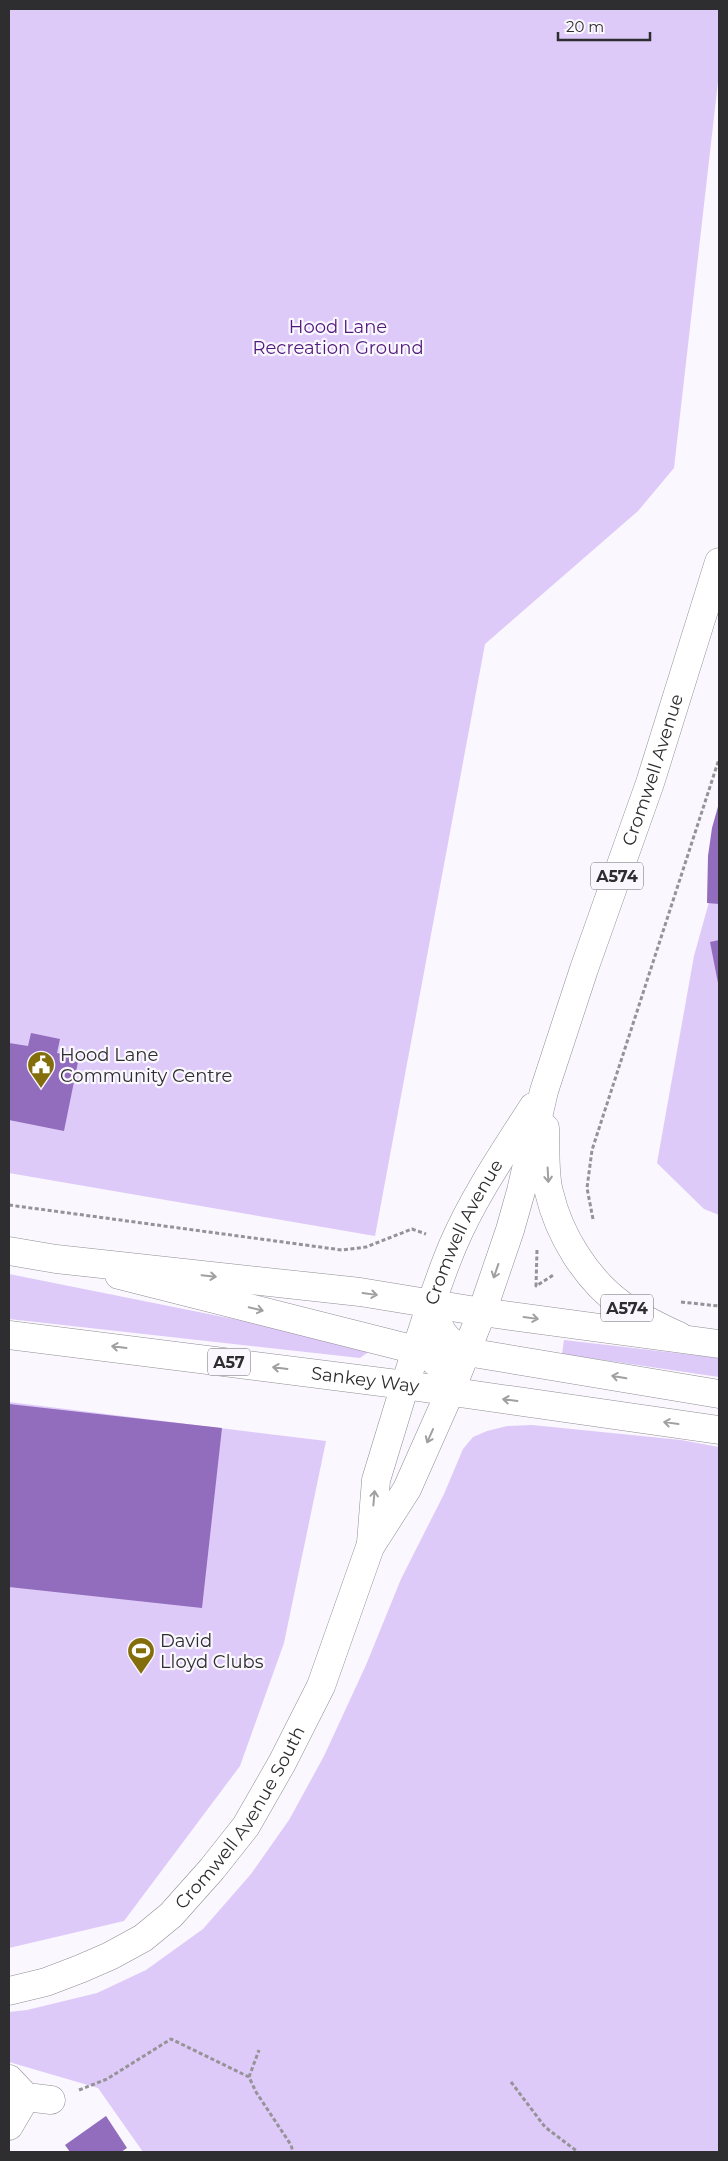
<svg xmlns="http://www.w3.org/2000/svg" width="728" height="2161" font-family="Montserrat,sans-serif">
<style>
.green{fill:#decaf8}
.building{fill:#926cbd}
.lines{fill:none;stroke-linecap:round;stroke-linejoin:round}
.minor-casing{stroke:#908d93;stroke-width:29}
.tertiary-casing{stroke:#908d93;stroke-width:29}
.primary-casing{stroke:#908d93;stroke-width:29}
.trunk-casing{stroke:#908d93;stroke-width:29}
.path{stroke:#959397;stroke-width:3;stroke-dasharray:4 2.5;stroke-linecap:butt}
.minor{stroke:#fff;stroke-width:28}
.tertiary{stroke:#fff;stroke-width:28}
.primary{stroke:#fff;stroke-width:28}
.trunk{stroke:#fff;stroke-width:28}
.oneway{stroke:#a1a0a1}
.labels{text-anchor:middle;stroke-width:4.5;stroke-linejoin:round;paint-order:stroke}
.shield{fill:#faf7fe;stroke:#6b6a6d;stroke-width:1}
.shield-label{font-size:16px;font-weight:bold;fill:#2e2d2f}
.park-label{font-size:18px;fill:#511b7d;stroke:#faf7fe}
.street-label{font-size:18px;fill:#2e2d2f;stroke:#faf7fe}
.poi-label{font-size:18px;fill:#2e2d2f;stroke:#faf7fe;text-anchor:start}
</style>
<rect width="100%" height="100%" fill="#faf7fe"/>
<g class="green">
<path d="M9,9h710v64l-45,395 -36,43 -153,133 -110,592 -366,-63z"/>
<path d="M719,866v349l-15,-6 -47,-46 37,-207z"/>
<path d="M9,1274l289,58 69,17v4l-7,5 -351,-39z"/>
<path d="M564,1340l155,18v19l-157,-23z"/>
<path d="M9,1402l317,39 -42,202 -44,123 -116,155 -115,27z"/>
<path d="M532,1425l149,15 38,7v705h-576l-45,-64 -89,-26v-50l18,-2 70,-17 49,-23 57,-41 48,-55 38,-54 35,-64 42,-91 35,-86 43,-85 19,-45 10,-12 14,-6 20,-5z"/>
</g>
<g class="building">
<path d="M719,803v101l-12,-1 1,-47 4,-28z"/>
<path d="M719,940v42l-1,1 -8,-41z"/>
<path d="M31,1033l29,6 -3,14 22,4 -15,74 -55,-11v-77l19,3z"/>
<path d="M9,1404l213,24 -20,180 -193,-21z"/>
<path d="M106,2116l21,32 -6,4h-51l-5,-7z"/>
</g>
<g class="lines">
<defs>
<g id="minor">
<path d="M9,2079l17,18 25,3"/>
<path d="M9,2126l17,-29"/>
</g>
<g id="tertiary">
<path d="M371,1543l5,-63 29,-95"/>
<path id="s1" d="M9,1991l37,-9 34,-13 30,-13 33,-18 28,-23 41,-46 34,-43 36,-63 39,-77 49,-139 37,-58 43,-97c-3,-22 -14,-34 -34,-42l-297,-75"/>
</g>
<g id="primary">
<path d="M545,1128c1,19 -1,46 4,64 10,43 37,87 73,113 18,13 37,22 57,31"/>
<path d="M432,1302c7,28 9,36 35,50l252,42"/>
<path id="s2" d="M405,1385c15,-47 29,-95 48,-140 21,-49 52,-94 80,-138"/>
<path id="s3" d="M450,1392l32,-80 28,-82 11,-39 23,-100 40,-122 66,-186 69,-221"/>
</g>
<g id="trunk">
<path d="M9,1251l47,8 304,33 122,20 237,32"/>
<path id="s4" d="M9,1335l396,50 314,45"/>
</g>
</defs>
<use href="#minor" class="minor-casing"/>
<use href="#tertiary" class="tertiary-casing"/>
<use href="#primary" class="primary-casing"/>
<use href="#trunk" class="trunk-casing"/>
<g class="path">
<path d="M9,1205l333,45 24,-3 46,-18 14,5"/>
<path d="M593,1219l-6,-31 5,-38 127,-391"/>
<path d="M537,1250l-1,36 19,-12"/>
<path d="M681,1302l38,4"/>
<path d="M249,2077l10,-27"/>
<path d="M511,2082l34,45 33,25"/>
<path d="M79,2090l28,-11 64,-40 78,38 7,15 35,53 2,7"/>
</g>
<use href="#minor" class="minor"/>
<use href="#tertiary" class="tertiary"/>
<use href="#primary" class="primary"/>
<use href="#trunk" class="trunk"/>
</g>
<defs><path id="oneway-shaft" d="M-6 0H5M1.5-3L5.5 0L1.5 3" fill="none" stroke-width="1.6" stroke-linecap="round" stroke-linejoin="round" transform="scale(1.25)"/></defs>
<g class="oneway">
<use href="#oneway-shaft" transform="translate(548 1175) rotate(87)"/>
<use href="#oneway-shaft" transform="translate(496 1271) rotate(109)"/>
<use href="#oneway-shaft" transform="translate(209 1276) rotate(6)"/>
<use href="#oneway-shaft" transform="translate(370 1294) rotate(8)"/>
<use href="#oneway-shaft" transform="translate(256 1309) rotate(14)"/>
<use href="#oneway-shaft" transform="translate(531 1318) rotate(8)"/>
<use href="#oneway-shaft" transform="translate(119 1347) rotate(-173)"/>
<use href="#oneway-shaft" transform="translate(280 1368) rotate(-173)"/>
<use href="#oneway-shaft" transform="translate(619 1377) rotate(-170)"/>
<use href="#oneway-shaft" transform="translate(510 1400) rotate(-173)"/>
<use href="#oneway-shaft" transform="translate(671 1423) rotate(-172)"/>
<use href="#oneway-shaft" transform="translate(430 1436) rotate(114)"/>
<use href="#oneway-shaft" transform="translate(374 1498) rotate(-85)"/>
</g>
<defs>
<symbol id="civic-pin" viewBox="-11 -11 22 30"><path d="M0 17L-7.5 6A9.5 9.5 0 1 1 7.5 6Z" fill="#846e0c" stroke="#faf7fe"/><path d="M-.6-6.5H3V-4.5H.6V-3L4-1V1h2V6H-6V1h2V-1L-.6-3ZM-1.2 2.5V6h2.4V2.5Z" fill="#fff"/></symbol>
<symbol id="stadium-pin" viewBox="-11 -11 22 30"><path d="M0 17L-7.5 6A9.5 9.5 0 1 1 7.5 6Z" fill="#846e0c" stroke="#faf7fe"/><path d="M0-5a6.5 5 0 1 0 0 10a6.5 5 0 1 0 0-10ZM-3.5-1.8h7v3.6h-7Z" fill="#fff"/></symbol>
</defs>
<g fill-rule="evenodd">
<use href="#civic-pin" x="25" y="1049" width="32" height="43"/>
<use href="#stadium-pin" x="125" y="1635" width="32" height="43"/>
</g>
<g class="labels">
<g class="shield">
<rect x="591" y="862.5" width="52" height="27" rx="4"/>
<rect x="601" y="1294.5" width="52" height="27" rx="4"/>
<rect x="208" y="1348.5" width="42" height="27" rx="4"/>
</g>
<g class="shield-label">
<text x="617" y="882">A574</text>
<text x="627" y="1314">A574</text>
<text x="229" y="1368">A57</text>
</g>
<g class="park-label">
<text x="338" y="333">Hood Lane<tspan x="338" dy="21">Recreation Ground</tspan></text>
</g>
<g class="street-label">
<text dy="6" stroke="none"><textPath href="#s3" startOffset="655">Cromwell Avenue</textPath></text>
<text dy="6" stroke="none"><textPath href="#s2" startOffset="164">Cromwell Avenue</textPath></text>
<text dy="6" stroke="none"><textPath href="#s4" startOffset="359">Sankey Way</textPath></text>
<text dy="6" stroke="none"><textPath href="#s1" startOffset="301">Cromwell Avenue South</textPath></text>
</g>
<g class="poi-label">
<text x="60" y="1061">Hood Lane<tspan x="60" dy="21">Community Centre</tspan></text>
<text x="160" y="1647">David<tspan x="160" dy="21">Lloyd Clubs</tspan></text>
</g>
</g>
<rect width="728" height="2161" fill="none" stroke="#2e2d2f" stroke-width="20"/>
<path d="M558 32v8h92v-8" fill="none" stroke="#2e2d2f" stroke-width="2.5"/>
<text x="566" y="32" font-size="15" fill="#2e2d2f" stroke="#faf7fe" stroke-width="4" paint-order="stroke">20 m</text>
</svg>
